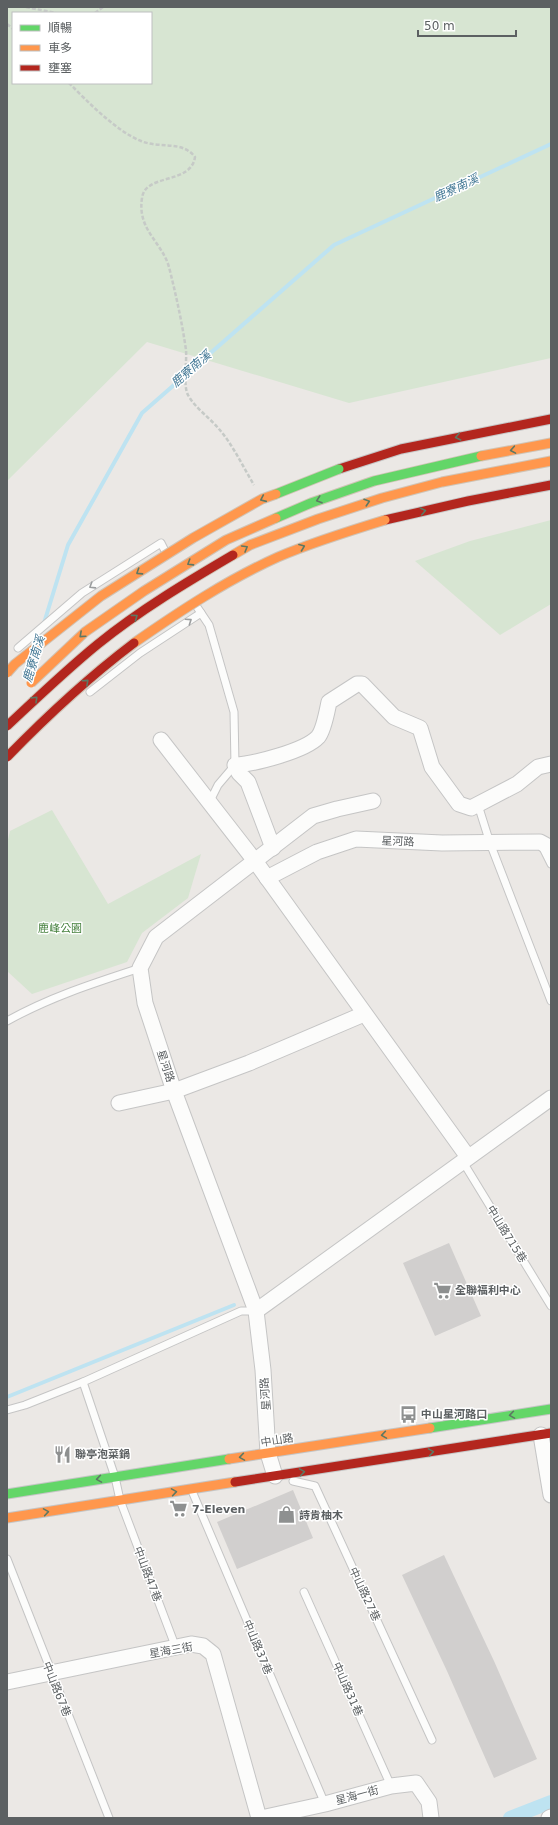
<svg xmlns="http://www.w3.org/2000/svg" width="558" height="1825" font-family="'DejaVu Sans','Noto Sans TC',sans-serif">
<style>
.green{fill:#d7e5d2;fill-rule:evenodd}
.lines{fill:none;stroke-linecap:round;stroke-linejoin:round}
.stream{stroke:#bee3f1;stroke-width:4}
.canal{stroke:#bee3f1;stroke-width:14}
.building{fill:#d1cfce}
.lane-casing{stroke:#c5c5c5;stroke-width:9}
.street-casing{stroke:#c5c5c5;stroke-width:17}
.fast-casing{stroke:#c5c5c5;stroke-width:11}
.slow-casing{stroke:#c5c5c5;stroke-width:11}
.jam-casing{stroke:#c5c5c5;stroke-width:11}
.path{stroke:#c6cac7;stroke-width:2.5;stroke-dasharray:4 2;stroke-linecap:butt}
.lane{stroke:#fcfcfb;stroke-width:7}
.street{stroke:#fcfcfb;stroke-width:15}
.fast{stroke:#63d668;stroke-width:9}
.slow{stroke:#ff974d;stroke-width:9}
.jam{stroke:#b3261e;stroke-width:9}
.fast-bridge-casing{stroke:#d0c4b6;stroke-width:11;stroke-linecap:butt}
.slow-bridge-casing{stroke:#d0c4b6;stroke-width:11;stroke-linecap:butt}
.jam-bridge-casing{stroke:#d0c4b6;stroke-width:11;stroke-linecap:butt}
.fast-bridge{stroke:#63d668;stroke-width:9}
.slow-bridge{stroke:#ff974d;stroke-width:9}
.jam-bridge{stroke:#b3261e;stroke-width:9}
.oneway{stroke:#5d7863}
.oneway2{stroke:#9c9e9f}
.labels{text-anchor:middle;stroke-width:3;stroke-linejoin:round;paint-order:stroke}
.street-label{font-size:11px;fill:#5c6062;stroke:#fff}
.park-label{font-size:11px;fill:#45803d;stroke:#fff}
.poi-label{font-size:11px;font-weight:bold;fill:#5c6062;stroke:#fff;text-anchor:start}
.water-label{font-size:12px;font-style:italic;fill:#437895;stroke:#fff}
</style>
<rect width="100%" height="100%" fill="#ebe8e5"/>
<g class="green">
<path d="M7,7h544v351l-202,45 -202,-61 -140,139zM13,13h138v70h-138z"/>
<path d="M551,520v84l-51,31 -85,-74 55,-20z"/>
<path d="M52,810l56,94 93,-50 -13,44 -46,35 -15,29 -95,32 -25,-23v-127l3,-13z"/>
</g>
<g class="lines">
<g class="stream">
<path d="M44,623l24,-78 74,-132 192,-168 217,-101"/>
<path d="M7,1397l227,-92"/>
</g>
<path class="canal" d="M510,1818l41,-16"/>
</g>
<g class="building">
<path d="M449,1243l32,73 -46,20 -32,-73z"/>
<path d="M293,1490l20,48 -76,31 -20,-47z"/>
<path d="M444,1555l50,106 43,98 -43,19 -47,-107 -45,-96z"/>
</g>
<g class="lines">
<defs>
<g id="lane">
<path d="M195,604l14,21 25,87 1,53 -17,20 -9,18"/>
<path d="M18,648l64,-55 79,-50 5,10"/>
<path d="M90,692l50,-39 61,-40"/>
<path d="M475,808h4l11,35 61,158"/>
<path d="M542,846l9,18"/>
<path d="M7,1021c43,-24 87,-38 133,-53"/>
<path d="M463,1162l88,144"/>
<path d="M7,1410l18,-5 58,-23"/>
<path d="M293,1481l22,5 117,254"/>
<path d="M192,1491l133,313"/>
<path d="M7,1559l102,259"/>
<path d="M304,1592l87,194"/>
<path d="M176,1648l-56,-148 -5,-23 -32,-95 158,-71h15"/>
</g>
<g id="street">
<path d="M161,740l94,121 213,296"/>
<path d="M273,848l-25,-66 -9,-9 -4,-8c19,-1 70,-14 83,-28 6,-7 9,-26 11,-35l28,-18h5l32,33 26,11 12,39 27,37 12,4 46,-24 21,-17 13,-3"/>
<path d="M267,878l50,-26 39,-13 86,4 98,-1 11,6"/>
<path d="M119,1103l55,-12 75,-28 115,-49"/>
<path d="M256,1311l295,-213"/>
<path d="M541,1435l10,60"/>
<path d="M275,1476l-7,-23 -5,-83 -7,-59 -82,-220 -29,-88 -5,-35 16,-31 157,-121 24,-7 36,-8"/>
<path d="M7,1682l184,-38 12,2 10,8 46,164"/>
<path d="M261,1818l64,-14 66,-18 25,-3 13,19 2,16"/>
<path d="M549,1818l2,-1"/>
</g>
<g id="fast">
<path d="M430,1428l121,-19"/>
<path d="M7,1494l222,-35"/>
</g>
<g id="slow">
<path d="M229,1459l201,-31"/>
<path d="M7,1518l228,-36"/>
</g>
<g id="jam">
<path d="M339,469l62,-20 150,-30"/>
<path d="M385,520l83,-19 83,-16"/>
<path d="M235,1482l316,-49"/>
</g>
</defs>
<use href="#lane" class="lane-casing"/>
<use href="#street" class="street-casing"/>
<use href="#fast" class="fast-casing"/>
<use href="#slow" class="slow-casing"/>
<use href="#jam" class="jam-casing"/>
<g class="path">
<path d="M26,7l30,6"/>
<path d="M95,13l8,-6"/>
<path d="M7,24l6,5"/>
<path d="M69,83c19,19 47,48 72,58 19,8 41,-1 54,16 -4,28 -50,16 -53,41 -5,32 20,44 27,69 7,28 13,55 17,83 1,12 -3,36 2,45 7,13 22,23 31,34 14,16 24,38 35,56"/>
</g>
<use href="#lane" class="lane"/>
<use href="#street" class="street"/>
<use href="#fast" class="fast"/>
<use href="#slow" class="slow"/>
<use href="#jam" class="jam"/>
<defs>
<g id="fast-bridge">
<path d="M276,494l63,-25"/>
<path d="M276,518l35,-15 63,-22 107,-25"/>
</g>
<g id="slow-bridge">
<path d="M481,456l70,-13"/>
<path d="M233,555l17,-10 68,-26 64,-21 60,-16 109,-21"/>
<path d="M134,643c46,-32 93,-63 144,-86 35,-15 71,-26 107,-37"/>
<path d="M7,673l8,-9 86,-68 92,-58 69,-39 14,-5"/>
<path d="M31,683l54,-51 59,-41 82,-51 50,-22"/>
</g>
<g id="jam-bridge">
<path d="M7,726c30,-28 59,-56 91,-82 42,-34 89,-62 135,-89"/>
<path d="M7,757c40,-41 82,-80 127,-114"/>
</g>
</defs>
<use href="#fast-bridge" class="fast-bridge-casing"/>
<use href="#slow-bridge" class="slow-bridge-casing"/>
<use href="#jam-bridge" class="jam-bridge-casing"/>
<use href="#fast-bridge" class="fast-bridge"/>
<use href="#slow-bridge" class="slow-bridge"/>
<use href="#jam-bridge" class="jam-bridge"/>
</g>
<defs><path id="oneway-chevron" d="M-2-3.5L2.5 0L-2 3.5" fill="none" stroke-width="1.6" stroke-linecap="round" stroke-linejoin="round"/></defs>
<g class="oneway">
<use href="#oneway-chevron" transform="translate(458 437) rotate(168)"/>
<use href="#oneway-chevron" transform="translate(513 450) rotate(170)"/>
<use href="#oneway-chevron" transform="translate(263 499) rotate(156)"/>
<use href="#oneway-chevron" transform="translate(319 500) rotate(161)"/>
<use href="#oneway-chevron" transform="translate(367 502) rotate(-18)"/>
<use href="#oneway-chevron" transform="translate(423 511) rotate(-13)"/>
<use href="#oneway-chevron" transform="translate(302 547) rotate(-21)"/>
<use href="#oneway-chevron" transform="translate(245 548) rotate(-30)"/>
<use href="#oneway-chevron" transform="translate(190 563) rotate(148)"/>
<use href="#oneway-chevron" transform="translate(139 572) rotate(147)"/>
<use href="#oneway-chevron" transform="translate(135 617) rotate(-36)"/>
<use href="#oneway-chevron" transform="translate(82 635) rotate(138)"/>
<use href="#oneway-chevron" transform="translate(86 682) rotate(-42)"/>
<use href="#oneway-chevron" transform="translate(35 699) rotate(-44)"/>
<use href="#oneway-chevron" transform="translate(512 1415) rotate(171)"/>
<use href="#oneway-chevron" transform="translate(384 1435) rotate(171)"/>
<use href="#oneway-chevron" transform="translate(431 1452) rotate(-9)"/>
<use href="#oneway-chevron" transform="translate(242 1457) rotate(171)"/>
<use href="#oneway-chevron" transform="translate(302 1472) rotate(-9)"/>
<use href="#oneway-chevron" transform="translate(99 1479) rotate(171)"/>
<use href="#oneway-chevron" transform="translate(174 1492) rotate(-9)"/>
<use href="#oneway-chevron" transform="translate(46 1512) rotate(-9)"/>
</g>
<g class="oneway2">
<use href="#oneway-chevron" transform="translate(92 586) rotate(148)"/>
<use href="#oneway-chevron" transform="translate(189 621) rotate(-34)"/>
</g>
<defs>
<symbol id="supermarket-bare" viewBox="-9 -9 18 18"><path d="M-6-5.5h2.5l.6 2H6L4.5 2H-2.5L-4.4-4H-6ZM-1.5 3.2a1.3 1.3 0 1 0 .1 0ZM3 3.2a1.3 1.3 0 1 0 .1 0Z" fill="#8e9090" stroke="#fff" stroke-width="2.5" paint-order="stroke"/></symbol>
<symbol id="bus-bare" viewBox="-9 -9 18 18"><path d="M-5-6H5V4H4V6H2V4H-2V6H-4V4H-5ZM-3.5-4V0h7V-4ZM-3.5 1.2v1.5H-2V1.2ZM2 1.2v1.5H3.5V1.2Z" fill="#8e9090" stroke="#fff" stroke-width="2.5" paint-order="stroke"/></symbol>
<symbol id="restaurant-bare" viewBox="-9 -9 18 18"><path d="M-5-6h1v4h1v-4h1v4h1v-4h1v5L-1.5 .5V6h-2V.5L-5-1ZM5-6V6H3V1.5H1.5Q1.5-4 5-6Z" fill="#8e9090" stroke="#fff" stroke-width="2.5" paint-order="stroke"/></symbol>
<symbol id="shop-bare" viewBox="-9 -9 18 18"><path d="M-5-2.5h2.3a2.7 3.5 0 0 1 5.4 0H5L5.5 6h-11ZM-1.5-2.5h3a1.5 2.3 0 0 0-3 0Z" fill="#8e9090" stroke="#fff" stroke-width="2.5" paint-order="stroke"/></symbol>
</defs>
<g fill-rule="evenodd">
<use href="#supermarket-bare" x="430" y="1278" width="25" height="25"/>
<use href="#bus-bare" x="396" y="1402" width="25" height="25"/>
<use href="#restaurant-bare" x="50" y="1442" width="25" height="25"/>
<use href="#supermarket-bare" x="166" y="1496" width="25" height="25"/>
<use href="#shop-bare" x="274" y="1502" width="25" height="25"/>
</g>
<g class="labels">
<g class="street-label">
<text transform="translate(398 841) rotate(2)" y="4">星河路</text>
<text transform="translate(166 1066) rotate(72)" y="4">星河路</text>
<text transform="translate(507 1234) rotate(58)" y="4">中山路715巷</text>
<text transform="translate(265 1394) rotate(-94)" y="4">星河路</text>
<text transform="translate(277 1440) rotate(-9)" y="4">中山路</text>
<text transform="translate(148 1574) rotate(69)" y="4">中山路47巷</text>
<text transform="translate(365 1594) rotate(65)" y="4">中山路27巷</text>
<text transform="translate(258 1647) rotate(67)" y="4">中山路37巷</text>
<text transform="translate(171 1650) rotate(-10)" y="4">星海三街</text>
<text transform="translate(57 1689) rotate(68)" y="4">中山路67巷</text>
<text transform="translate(348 1689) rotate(66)" y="4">中山路31巷</text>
<text transform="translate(357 1795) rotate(-15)" y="4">星海一街</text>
</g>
<g class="park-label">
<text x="60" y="932">鹿峰公園</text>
</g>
<g class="poi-label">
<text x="455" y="1294">全聯福利中心</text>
<text x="421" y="1418">中山星河路口</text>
<text x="75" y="1458">聯亭泡菜鍋</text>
<text x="192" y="1513">7-Eleven</text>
<text x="299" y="1519">詩肯柚木</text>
</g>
<g class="water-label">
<text transform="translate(456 188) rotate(-25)" y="4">鹿寮南溪</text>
<text transform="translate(191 369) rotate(-41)" y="4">鹿寮南溪</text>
<text transform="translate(34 659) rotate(-73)" y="4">鹿寮南溪</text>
</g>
</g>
<rect width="558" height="1825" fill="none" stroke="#5c6062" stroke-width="16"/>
<rect x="12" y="12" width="140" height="72" fill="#ffffff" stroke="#bebfc0"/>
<rect x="20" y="25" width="20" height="6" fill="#63d668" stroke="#bebfc0"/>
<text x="48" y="32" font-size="12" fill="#5c6062">順暢</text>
<rect x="20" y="45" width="20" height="6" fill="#ff974d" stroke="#bebfc0"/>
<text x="48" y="52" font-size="12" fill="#5c6062">車多</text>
<rect x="20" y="65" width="20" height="6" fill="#b3261e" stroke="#bebfc0"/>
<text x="48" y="72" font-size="12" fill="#5c6062">壅塞</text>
<path d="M418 30v6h98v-6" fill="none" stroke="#5c6062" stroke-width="2"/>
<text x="424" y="30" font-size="12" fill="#5c6062" stroke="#ffffff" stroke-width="3" paint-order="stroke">50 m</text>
</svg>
